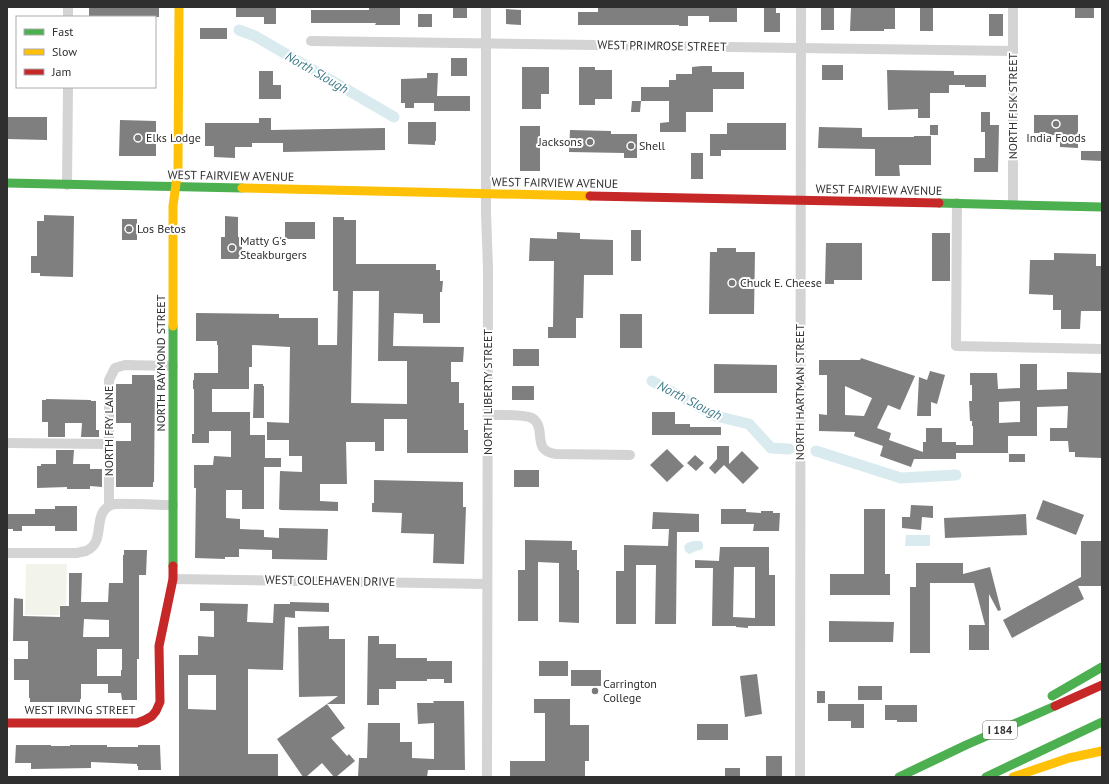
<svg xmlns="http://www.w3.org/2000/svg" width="1109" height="784" font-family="'PT Sans',sans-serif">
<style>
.green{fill:#f2f4ec}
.water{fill:#daebf0}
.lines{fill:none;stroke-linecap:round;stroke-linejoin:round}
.canal{stroke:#daebf0;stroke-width:11}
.building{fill:#7f7f7f;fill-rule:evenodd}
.street{stroke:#d4d4d4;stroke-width:10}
.fast{stroke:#4caf50;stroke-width:9}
.slow{stroke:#ffc107;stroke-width:9}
.jam{stroke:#c62828;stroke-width:9}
.poi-dot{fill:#787878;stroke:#fff;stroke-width:1.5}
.labels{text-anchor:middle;stroke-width:4;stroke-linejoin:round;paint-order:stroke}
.shield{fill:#fff;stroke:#6d6d6d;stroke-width:1}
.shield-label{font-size:11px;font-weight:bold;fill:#2f2f2f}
.street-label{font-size:12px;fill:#2f2f2f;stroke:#fff}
.poi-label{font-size:12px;fill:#2f2f2f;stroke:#fff;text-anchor:start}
.water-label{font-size:13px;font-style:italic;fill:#417d8c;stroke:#fff}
</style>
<rect width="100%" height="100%" fill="#fff"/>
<path class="green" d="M26,564h41l-1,41h-6l-1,10h-34z"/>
<g class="water">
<path d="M906,535h24v11h-25z"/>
<path d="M693,541h8l2,3v4l-2,2c-5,0 -8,3 -12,4l-4,-3 -1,-5 3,-3z"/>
</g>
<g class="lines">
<g class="canal">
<path d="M239,30l16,6 139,81"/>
<path d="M652,381l64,35 33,8 22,24 18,1"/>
<path d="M816,451l85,27 55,-3"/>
</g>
</g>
<g class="building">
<rect x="89" y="7" width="70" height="10"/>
<path d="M236,7h40v17h-12v-7h-28z"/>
<path d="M369,7h31v18h-25l1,-2h-65v-13h58z"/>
<rect x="453" y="7" width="14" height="11"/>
<path d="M598,7h139v15h-28v-6h-21v10h-9v-1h-101v-13h20z"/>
<path d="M764,7h12v6h4v19h-16z"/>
<path d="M851,7h44v22h-11v2h-34z"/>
<rect x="1075" y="7" width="19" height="11"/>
<rect x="821" y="8" width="13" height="22"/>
<rect x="920" y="8" width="13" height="23"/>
<path d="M506,9l15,1v15l-15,-1z"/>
<rect x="418" y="14" width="14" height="13"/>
<rect x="989" y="14" width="14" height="22"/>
<rect x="200" y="28" width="27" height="11"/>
<rect x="451" y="58" width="16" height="18"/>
<rect x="822" y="65" width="21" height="15"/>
<path d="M702,66h10v6h32v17h-31v23h-27v20h-26v-9l9,-1v-21h-28v-14h28v-7h7v-6h16v-7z"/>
<path d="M522,67h27v27h-8v15h-19z"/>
<path d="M579,67h16v3h17v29h-17v6h-16z"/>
<path d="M887,70l67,1v4h32v12h-21v-2h-16v8h-19v25h-12v-9l-30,1z"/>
<path d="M259,71h14v14h8v14h-22z"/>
<path d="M427,73h11l-1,23h33v15h-36v-8h-20v5h-9v-5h-4v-24l26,-1z"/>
<path d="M632,101h9l-1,11h-9z"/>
<path d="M981,112h9v13h9l-1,47h-24v-14h11v-26h-4z"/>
<path d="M1034,115h44v33l-18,-1v-12h-8l-5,-2h-13z"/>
<path d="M7,117h40v23l-40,-1z"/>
<path d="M259,118h12v12l114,-2v22l-102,2v-9h-31v4h-17v11l-21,-1v-11h-9v-23h54z"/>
<path d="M120,120l36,1v35h-37z"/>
<path d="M408,122h28v19h-1v4l-27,-1z"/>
<path d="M727,123h59v27h-65v6h-11v-22h17z"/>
<rect x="930" y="125" width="8" height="10"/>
<rect x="520" y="126" width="20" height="45"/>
<path d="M819,127l43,1v9h52v-1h17v29h-32l1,11h-25v-27l-57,-1z"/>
<path d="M570,130l41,1v3h26v24h-13v-5l-55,-1z"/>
<path d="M1081,151h21v10l-21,-1z"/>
<rect x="691" y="153" width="12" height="26"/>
<path d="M44,215l30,1 -1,61 -33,-1v-3h-9v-17h6v-35h7z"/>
<path d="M225,216l13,1v20h4v22h-21v-22h4z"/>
<path d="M333,217h11v3h12v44h80v6h4v11h3l-1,11h-2v31h-17v-9l-29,-1 -1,33 71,1 -1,15h-12v20h8v21h5v27h4v23h-61v-34h-23v32h-9v-9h-29l1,42h-27v17l18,1v9l-57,-1 -2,-1 1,-38 22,1v-16h-13v-16h-22v-18l22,1 1,-76 -38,-2v22h-3v22h-37v23h38v23h15v23h16v9h-17v42h-22v-19h-16v28l14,1v10l24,1v7l15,1v-10l49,1 -1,31 -55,-1v-9l-33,-1v8h-14v2l-30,-1 1,-70h-2v-23h19l1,-9 17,1v-26h-22v12h-17v-9h2v-45h-1v-9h1v-7h24v-28h-1v-4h-21v-28l83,1v4h39v27h19l1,-54h-5zM353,291h26l-1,70h29v43l-56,-1z"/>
<rect x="122" y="219" width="15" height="21"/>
<rect x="285" y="222" width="30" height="17"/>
<rect x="631" y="230" width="10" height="31"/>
<path d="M557,232l23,1v6l33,1v35h-29l-1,43h-7v20h-28v-11h5l1,-66h-25l1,-23 27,1z"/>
<rect x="932" y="233" width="18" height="48"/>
<path d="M826,243h36v37h-28v4h-9z"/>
<path d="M717,248h19v4h19l-1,62h-45l1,-62h7z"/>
<path d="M1054,253l42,1v12h6v45h-21l-1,18h-19v-19h-8v-15l-24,-1 1,-34h24z"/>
<rect x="620" y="314" width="22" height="34"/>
<rect x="513" y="349" width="26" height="17"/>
<path d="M861,358l54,18 -15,34 -12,-5 -11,23 14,5 -2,7 34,12v-10h3v-14h16v14h14v3h17v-19h-1v-5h-2l-1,-20h3v-16h-2v-12h27l1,16 22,-1v-24h17v26l30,-1v-17l35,1v85l-27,-1v-5h-6l-1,-11h-18v-13h17l1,-22 -31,1v29h-29v17h-52v6h-42l-3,8 -31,-11 3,-10 -29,-10 1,-4 -36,-1v-17l8,1v-40h-8v-15h41zM845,386l27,12 -8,18 -19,-1zM1020,401v21l-21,1v-21z"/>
<path d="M714,364l63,1v28h-63z"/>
<path d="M930,371l15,4 -8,29 -6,-2v14h-14l2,-39 8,3z"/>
<path d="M132,375h22v5h1l-1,102h-1v5h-37v-46h15v-18h-15v-39h16z"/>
<path d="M254,384h9v2h1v32h-11z"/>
<rect x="512" y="386" width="22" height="14"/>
<path d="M46,399l45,1v1h5v29h3v7h-18l1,-14h-17v14h-17v-15h-6v-22h4z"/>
<path d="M652,412h23v12h15v3h31v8h-69z"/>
<path d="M717,446h12v18l13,-13 17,17 -16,16 -19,-19 -9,9 -6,-6 8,-9z"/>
<path d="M667,449l17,17 -17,16 -17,-17z"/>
<path d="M56,450h18l-1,14h17v5h12v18l-12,-1v3h-23v-2l-30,1v-22h4v-2h15z"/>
<rect x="1009" y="454" width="16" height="8"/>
<path d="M695,455l9,8 -8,8 -9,-8z"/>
<rect x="514" y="470" width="25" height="17"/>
<path d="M374,480l89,2v25h3l-2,57 -31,-1 1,-29 -33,-1 1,-20 -30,-1v-9h2z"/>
<path d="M1043,500l41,15 -8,20 -40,-16z"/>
<path d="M911,505l22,1v12l-11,-1 -1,13 -19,-2v-11h8z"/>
<path d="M55,506h22v25h-22v-5h-33v5h-9v-2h-6v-15h28v-5h20z"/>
<path d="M721,509h25v3l15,1v-2h12v2h7l-1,18h-26l1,-7h-33z"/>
<path d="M864,509h21v65h5v21h-60v-21h34z"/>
<path d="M653,512l46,2v18h-22l-1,92h-21l1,-59h-20v59h-20v-53h8v-26l44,1 1,-17h-17z"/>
<path d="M1026,514l1,21 -82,3 -1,-20z"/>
<path d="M525,540l47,1v9h5v20h2v53l-20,-1v-59l-21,-1v59h-20v-51h7z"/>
<path d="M1081,541h21v45h-24l6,13 -72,39 -9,-18 78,-43z"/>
<path d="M720,547h49v28h6v51h-27v2l-12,-1v-1h-24l1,-58h-18v-8l24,1zM734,567h21v51l-22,-1z"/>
<path d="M124,550h23l-1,25h-7v84h-2v41h-15l-1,-7h-13v-9h-27v15h-1v3h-50v-4h-1v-18h-15v-21h14v-18h-15l1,-43 9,1v17l37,1v-11h9v-33h13l-1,29h27l1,-19h14v-28h1zM84,619l25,1v17h-26zM97,649h25v21h-1v6h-24z"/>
<path d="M916,563h47v11l27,-7 11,43 -3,1 -9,-17v56h-20v-25h16l-11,-42h-44v70h-20v-66h6z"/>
<path d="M290,602l39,1v9l-34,-1v7l-10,-1 -2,53 -35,-1v85h30v23h-99v-122h19v-19l16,1v-26h-14v-8l48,1 -1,18 26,1 1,-19h16zM188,675h28v35l-28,-1z"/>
<path d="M829,621l65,1 -1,20h-64z"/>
<path d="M329,626v13h16v65h-18l11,-8 -39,1 -1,-70z"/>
<path d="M368,636h11v8h17v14h31v3h25v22h-8v-4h-17v2h-31v8h-17v16h-12z"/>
<rect x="539" y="661" width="29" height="15"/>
<rect x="571" y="670" width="30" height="16"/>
<path d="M757,674l5,40 -17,3 -5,-41z"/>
<rect x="858" y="686" width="24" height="14"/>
<rect x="817" y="691" width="8" height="12"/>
<path d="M534,699h36v26h19v36h-4v16h-75v-16h35v-48h-11z"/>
<path d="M433,701h31l1,69h-37l-1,7h-69l1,-19h8l1,-35h32v19h12v16l22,1v-36l-16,1 -1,-21h17z"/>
<path d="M327,704l18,24 -14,10 16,18 2,-2 6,7 -19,16h-2l-12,-14 -16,14h-3l-26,-38z"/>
<path d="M828,704h36v24h-13v-7h-23z"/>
<path d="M885,705h32v17h-20v-2h-12z"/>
<rect x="697" y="724" width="31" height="16"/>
<path d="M16,745h35v1h19v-1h37v2h31v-2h22l1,25h-23v-4h-1v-2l-46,-2v6l-60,1v-6h-16z"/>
<rect x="766" y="756" width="16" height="21"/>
<rect x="725" y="768" width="15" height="9"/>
</g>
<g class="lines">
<g class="street">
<path d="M486,7v206l2,56 -1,508"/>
<path d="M1013,7v198"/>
<path d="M68,17v-10"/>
<path d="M311,41l702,10"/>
<path d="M67,185l1,-98"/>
<path d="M957,203l-1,143 146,3"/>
<path d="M488,415c10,0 36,-1 44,3 16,10 -2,33 24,36l74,1"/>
<path d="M7,443l102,1"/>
<path d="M109,506v-126l6,-12 10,-3 48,1"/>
<path d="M7,553h70c2,-1 6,-1 9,-2 21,-9 5,-37 25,-46 7,-2 15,-1 22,-1 13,0 26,1 40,1"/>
<path d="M173,579l314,5"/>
<path d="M800,777l1,-770"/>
</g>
<g class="fast">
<path d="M7,183l235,5"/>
<path d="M939,203l163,4"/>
<path d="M173,326v240"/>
<path d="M1052,696l50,-29"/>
<path d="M899,777l67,-32 89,-39"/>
<path d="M986,777l116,-55"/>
</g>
<g class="slow">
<path d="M242,188l348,8"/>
<path d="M173,326v-120l5,-37 1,-162"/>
<path d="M1013,777l56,-19 33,-7"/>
</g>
<g class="jam">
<path d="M590,196l349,7"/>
<path d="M1055,706l47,-21"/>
<path d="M7,723h130l8,-3 7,-4 4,-5 4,-9 -1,-56 14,-67v-13"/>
</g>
</g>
<g class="poi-dot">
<circle cx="1056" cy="124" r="4"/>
<circle cx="138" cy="138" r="4"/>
<circle cx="590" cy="142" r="4"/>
<circle cx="631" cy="146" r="4"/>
<circle cx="129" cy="229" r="4"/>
<circle cx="232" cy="248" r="4"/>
<circle cx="732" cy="283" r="4"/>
<circle cx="595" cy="691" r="4"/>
</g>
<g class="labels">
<rect class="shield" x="983" y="721" width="34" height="18" rx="3"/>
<g class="shield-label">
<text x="1000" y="734">I 184</text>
</g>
<g class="street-label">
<text transform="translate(662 46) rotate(1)" y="4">WEST PRIMROSE STREET</text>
<text transform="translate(1013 106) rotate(-90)" y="4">NORTH FISK STREET</text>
<text transform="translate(231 176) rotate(1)" y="4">WEST FAIRVIEW AVENUE</text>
<text transform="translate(555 183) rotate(1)" y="4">WEST FAIRVIEW AVENUE</text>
<text transform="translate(879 190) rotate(1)" y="4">WEST FAIRVIEW AVENUE</text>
<text transform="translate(161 363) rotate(-90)" y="4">NORTH RAYMOND STREET</text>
<text transform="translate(488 392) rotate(-90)" y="4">NORTH LIBERTY STREET</text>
<text transform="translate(800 392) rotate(-90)" y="4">NORTH HARTMAN STREET</text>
<text transform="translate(109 431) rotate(-90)" y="4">NORTH FRY LANE</text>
<text transform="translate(330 581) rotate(1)" y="4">WEST COLEHAVEN DRIVE</text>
<text x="80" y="714">WEST IRVING STREET</text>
</g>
<g class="poi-label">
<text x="146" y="142">Elks Lodge</text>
<text x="1056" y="142" text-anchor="middle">India Foods</text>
<text x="582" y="146" text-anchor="end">Jacksons</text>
<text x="639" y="150">Shell</text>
<text x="137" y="233">Los Betos</text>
<text x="240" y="245">Matty G's<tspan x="240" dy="14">Steakburgers</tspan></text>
<text x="740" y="287">Chuck E. Cheese</text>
<text x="603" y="688">Carrington<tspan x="603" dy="14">College</tspan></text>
</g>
<g class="water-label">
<text transform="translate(317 72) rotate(30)" y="5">North Slough</text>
<text transform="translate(690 400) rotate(27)" y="5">North Slough</text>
</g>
</g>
<rect width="1109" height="784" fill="none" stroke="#2f2f2f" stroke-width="16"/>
<rect x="16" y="16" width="140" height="72" fill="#ffffff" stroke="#acacac"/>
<rect x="24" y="29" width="20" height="6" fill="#4caf50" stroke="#acacac"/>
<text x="52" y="36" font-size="12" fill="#2f2f2f">Fast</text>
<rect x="24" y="49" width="20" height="6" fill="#ffc107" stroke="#acacac"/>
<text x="52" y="56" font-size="12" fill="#2f2f2f">Slow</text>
<rect x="24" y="69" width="20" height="6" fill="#c62828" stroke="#acacac"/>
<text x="52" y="76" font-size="12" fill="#2f2f2f">Jam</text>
</svg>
